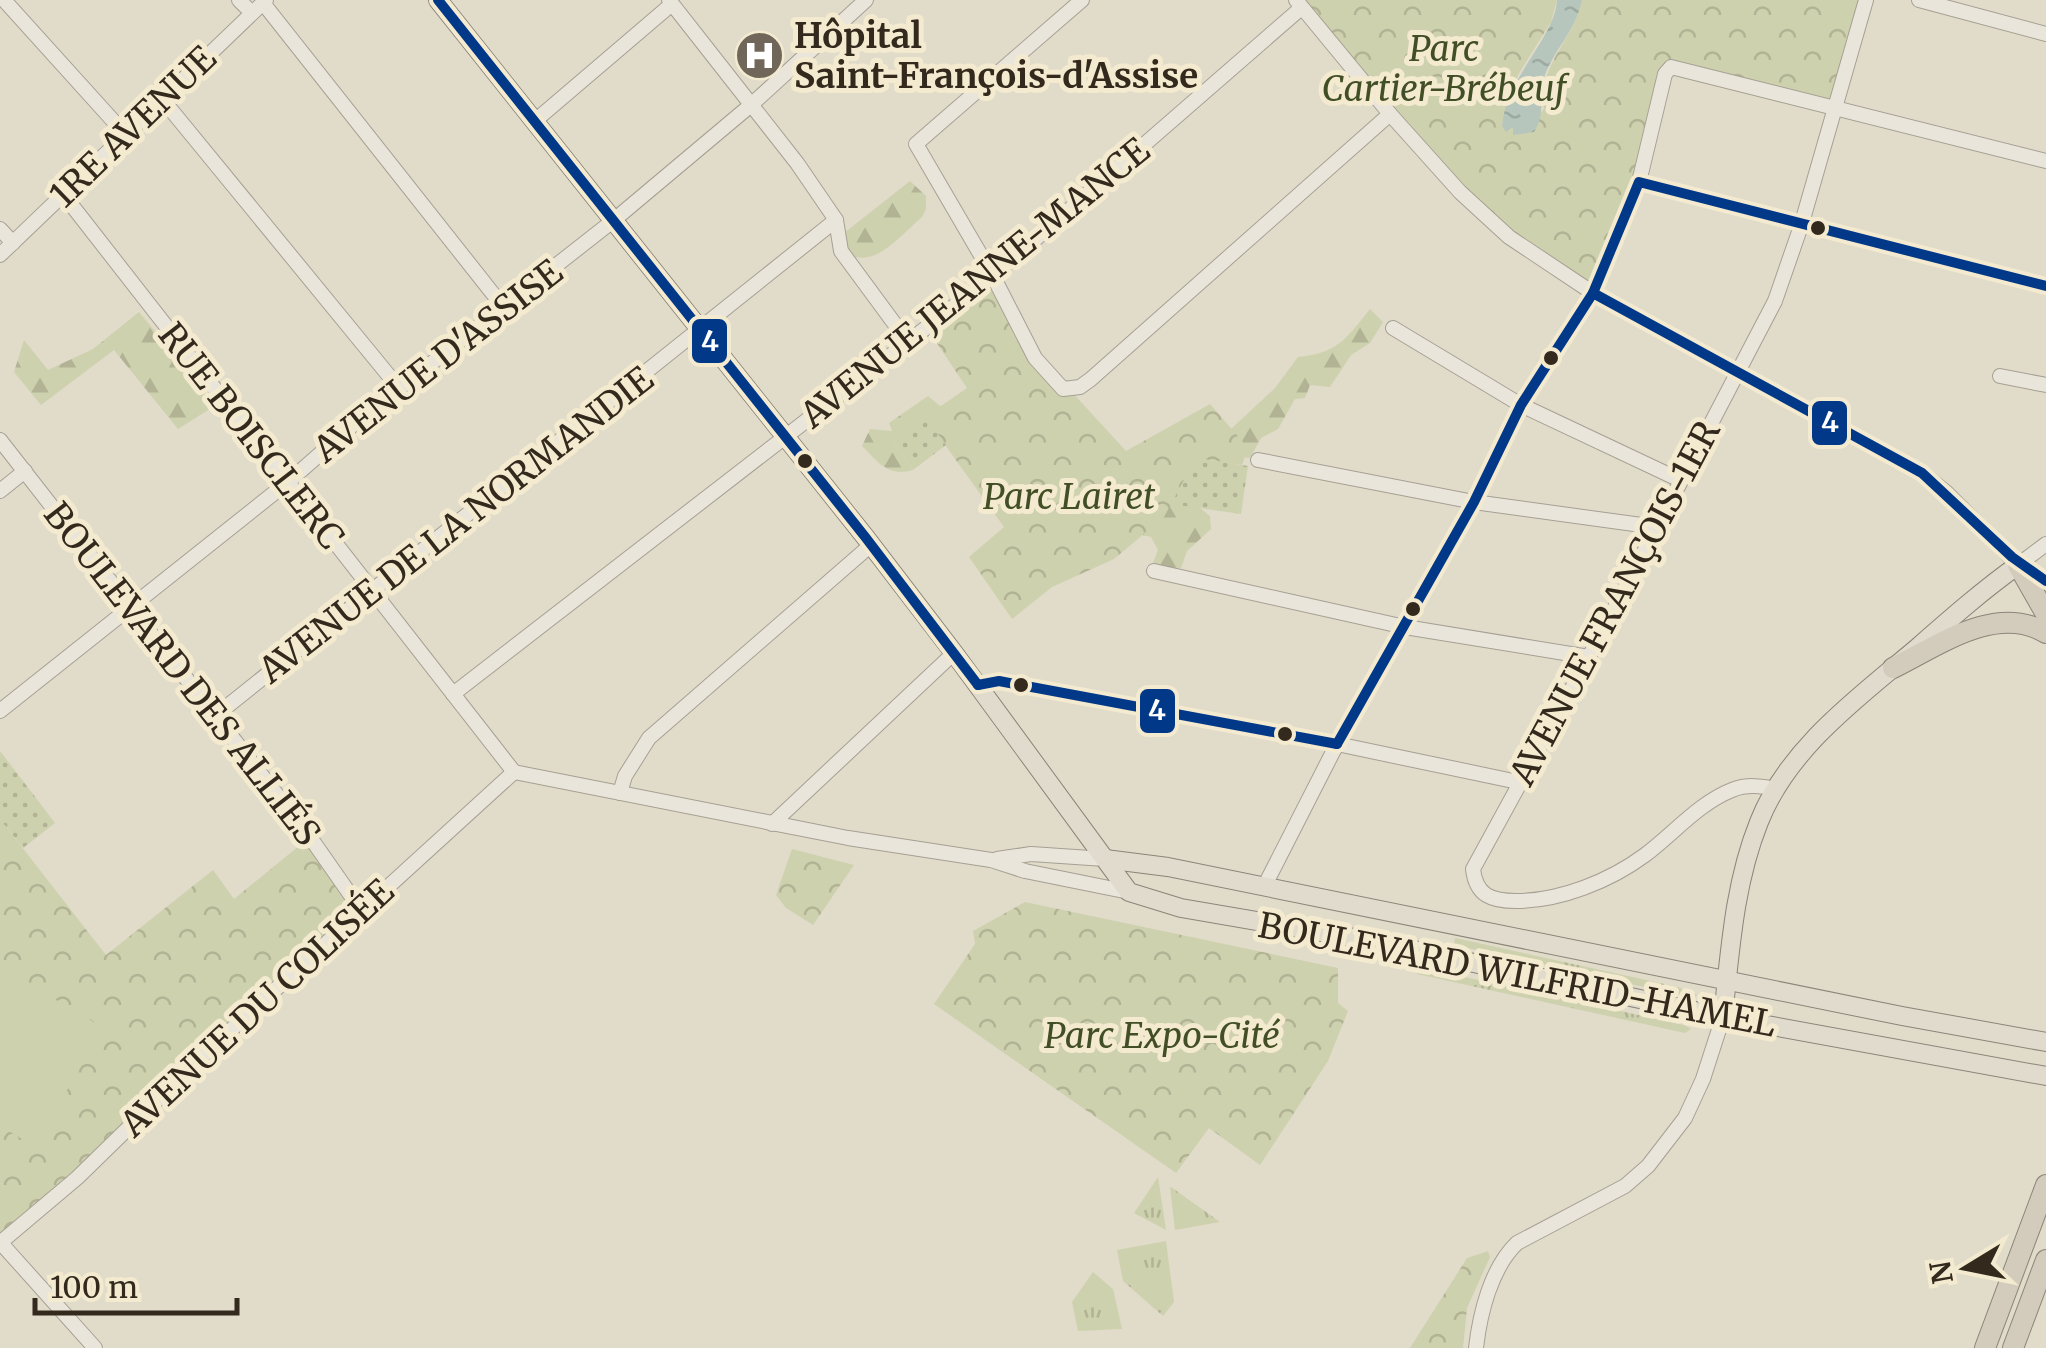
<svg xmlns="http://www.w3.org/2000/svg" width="2046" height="1348" font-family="Merriweather,serif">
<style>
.grass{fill:url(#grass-tufts)}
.forest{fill:url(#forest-firs)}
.park{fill:url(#park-crowns)}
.garden{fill:url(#garden-dots)}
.pitch{fill:#ced1ad}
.water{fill:url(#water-ripples)}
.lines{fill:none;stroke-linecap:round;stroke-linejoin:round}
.minor-casing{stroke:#a6a093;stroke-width:16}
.major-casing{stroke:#8b857a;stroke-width:20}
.highway-casing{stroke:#8b857a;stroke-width:22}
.minor{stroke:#e9e5db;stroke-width:14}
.major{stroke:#e0dbcd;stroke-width:18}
.highway{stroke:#d3cbbb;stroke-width:20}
.bus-1-casing{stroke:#f3eacf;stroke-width:18}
.bus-1{stroke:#013888;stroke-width:10}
.bus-dot{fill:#33291d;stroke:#f3eacf;stroke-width:4}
.labels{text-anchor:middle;stroke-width:10;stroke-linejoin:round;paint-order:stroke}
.poi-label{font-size:35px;font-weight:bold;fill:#33291d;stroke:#f3eacf;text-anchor:start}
.park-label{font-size:35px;font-style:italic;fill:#424e25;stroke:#f3eacf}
.street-label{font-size:35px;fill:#33291d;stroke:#f3eacf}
.line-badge{stroke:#f3eacf;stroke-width:4}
.badge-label{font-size:28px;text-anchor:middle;font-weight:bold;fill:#fff}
</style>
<defs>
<pattern id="grass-tufts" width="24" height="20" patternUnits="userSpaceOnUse" patternTransform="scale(2.5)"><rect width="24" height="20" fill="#ced1ad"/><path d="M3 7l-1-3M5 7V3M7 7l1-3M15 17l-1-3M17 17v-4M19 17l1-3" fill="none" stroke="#b1b394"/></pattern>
<pattern id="forest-firs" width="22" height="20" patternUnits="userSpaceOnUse" patternTransform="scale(2.5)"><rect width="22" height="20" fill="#ced1ad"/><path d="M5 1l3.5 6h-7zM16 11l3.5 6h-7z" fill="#b1b394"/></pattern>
<pattern id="park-crowns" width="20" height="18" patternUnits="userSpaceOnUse" patternTransform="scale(2.5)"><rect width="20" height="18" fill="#ced1ad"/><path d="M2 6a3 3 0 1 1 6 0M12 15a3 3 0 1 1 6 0" fill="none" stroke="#b1b394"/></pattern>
<pattern id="garden-dots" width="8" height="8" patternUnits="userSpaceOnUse" patternTransform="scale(2.5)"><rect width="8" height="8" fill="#ced1ad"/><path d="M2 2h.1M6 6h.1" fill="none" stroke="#b1b394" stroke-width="1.8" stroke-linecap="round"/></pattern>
<pattern id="water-ripples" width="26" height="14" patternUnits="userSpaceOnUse" patternTransform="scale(2.5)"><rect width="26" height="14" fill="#b6c6bc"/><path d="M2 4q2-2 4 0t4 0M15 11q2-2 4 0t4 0" fill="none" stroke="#9daaa1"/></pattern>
</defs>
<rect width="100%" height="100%" fill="#e1dbca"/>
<g class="grass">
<path d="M1455,938l223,49 19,8 -3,3 -240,-53z"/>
<path d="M1419,967l265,58 7,4 -6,4 -268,-59z"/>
<path d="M1158,1177l8,53 -32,-17z"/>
<path d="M1170,1187h1l49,35 -45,8z"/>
<path d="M1166,1241l8,61 -11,14 -40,-35 -6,-31z"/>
<path d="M1093,1272l20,17 9,40 -44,2 -6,-29z"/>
</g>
<g class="forest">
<path d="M910,181l16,15v13l-4,8c-27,23 -56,64 -88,24z"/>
<path d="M987,302l-17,143 -77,-4 20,29c-25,7 -34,-7 -51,-24l8,-17 22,2 -3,-8 39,-27 13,11 26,-18z"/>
<path d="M1370,309l13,13 -13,21 -19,12 -21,32 -20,-2 -5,13 -10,1 -17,30 -17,9 -11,20 -35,-4 -43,49 28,5 10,8 1,13 -24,22 -6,17h-30l7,-18 -7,-13 -17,-4 74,-103 23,-1 44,-41 23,-31c40,-4 48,-18 72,-48z"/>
<path d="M139,312l77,93 -38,24 -64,-79 -73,55 -27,-33 10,-32 24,30 45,-21z"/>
</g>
<g class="park">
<path d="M1295,0h262l-6,22 -33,53 -15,44 -1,7h11l10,6 21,-23c-7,-44 29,-67 38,-109h284l-31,108 -164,-41 -32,115 -46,111 -84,-56z"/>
<path d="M993,276l42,82 35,32 56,61 84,-47 38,44 -6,17 -46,-7 -32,59 -50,42 -62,28 -40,32 -43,-62 35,-30 -79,-110 42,-29 -41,-61z"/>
<path d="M0,819l106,136 107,-85 21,29 76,-62 51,73 -361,332z"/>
<path d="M792,849l62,16 -41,60 -27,-17 -10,-13z"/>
<path d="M1025,902l313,66v35l10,8 -20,50 -68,104 -51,-37 -33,45 -242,-169 41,-60 -2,-13z"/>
<path d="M1488,1251l2,6 -23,51 -4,40h-53l57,-90z"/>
</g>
<g class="garden">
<path d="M925,417l21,28 -33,25 -20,-29z"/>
<path d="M1196,458l52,8 -7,48 -70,-10z"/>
<path d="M0,751l55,72 -32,25 -23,-29z"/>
</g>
<path class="pitch" d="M0,967l104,61 -70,118 -34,-20z"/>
<path class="water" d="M1557,0h25c-7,33 -29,50 -38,78 -7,21 3,32 -10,54l-21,3v-8l-7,5 -4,-6c4,-49 53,-88 55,-126z"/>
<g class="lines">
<defs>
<g id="minor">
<path d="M4,0l122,135"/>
<path d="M239,0l13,13"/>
<path d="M669,0l128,163 39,57 5,31 67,91"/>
<path d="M1082,0l-166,144 77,132 42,82 28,31 17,-2 11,-8 299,-265"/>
<path d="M1296,0l94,114 70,78 49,45 84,56 329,180 25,20 71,72 28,-21"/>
<path d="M1919,0l127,34"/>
<path d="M263,3l242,306"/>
<path d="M163,100l236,288"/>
<path d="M536,120l136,-116"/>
<path d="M1639,182l407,104"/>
<path d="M63,194l451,578"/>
<path d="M0,229l13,14"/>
<path d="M0,255l266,-255"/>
<path d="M1393,328l128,77 159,75"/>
<path d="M2000,376l46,9"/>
<path d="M0,440l310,397 51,73"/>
<path d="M1258,460l216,42 182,25"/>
<path d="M0,491l25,-20"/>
<path d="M1154,571l251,56 184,30"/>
<path d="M978,685l21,-4 338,63 181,38"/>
<path d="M453,694l540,-418 307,-267"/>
<path d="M0,711l288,-229 66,-58 260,-204 137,-115 115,-105"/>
<path d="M215,716l621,-496"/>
<path d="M514,772l334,66 143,22 34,11 104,21"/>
<path d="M1777,789c-16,-3 -30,-5 -45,1 -33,13 -59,44 -87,65 -35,26 -85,46 -129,46 -24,0 -40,-5 -43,-32l116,-212 186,-356 26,-75 65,-226"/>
<path d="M620,793l5,-17 24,-38 222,-193"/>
<path d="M772,824l182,-171"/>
<path d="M997,859l34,-5 74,5"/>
<path d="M1264,887l73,-143 137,-242 47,-97 72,-112 46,-111 26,-108 6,-7 375,94"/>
<path d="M0,1242l95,106"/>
<path d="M0,1243l77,-65 121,-118 316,-288"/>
<path d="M1476,1348c4,-35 15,-80 41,-105l108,-57 23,-20 37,-48 18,-39 20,-62"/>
</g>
<g id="major">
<path d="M438,0l428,538 88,115 175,239 52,16 191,33 351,76 323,59"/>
<path d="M1105,859l63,8 734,149 144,26"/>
<path d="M1723,1017c7,-65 11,-133 36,-195 29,-74 100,-125 158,-174 33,-29 66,-58 101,-83"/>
</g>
<g id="highway">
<path d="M2018,565l28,49"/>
<path d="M1893,668c45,-22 103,-65 153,-35"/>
<path d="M1985,1348l61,-163"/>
<path d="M2013,1348l33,-88"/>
</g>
</defs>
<use href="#minor" class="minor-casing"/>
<use href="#major" class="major-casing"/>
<use href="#highway" class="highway-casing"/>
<use href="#minor" class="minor"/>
<use href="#major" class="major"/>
<use href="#highway" class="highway"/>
<defs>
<g id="bus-1">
<path d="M438,0l428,538 112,147"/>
<path d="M1593,293l329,180 90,84 34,24"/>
<path d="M978,685l21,-4 338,63"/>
<path d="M1337,744l137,-242 47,-97 72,-112 46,-111 407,104"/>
</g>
</defs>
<use href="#bus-1" class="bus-1-casing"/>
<use href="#bus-1" class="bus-1"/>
</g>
<defs>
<symbol id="hospital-disc" viewBox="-11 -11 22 22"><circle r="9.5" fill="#70675a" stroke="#f3eacf"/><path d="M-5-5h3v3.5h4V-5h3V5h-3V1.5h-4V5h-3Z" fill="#fff"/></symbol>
</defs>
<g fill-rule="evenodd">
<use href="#hospital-disc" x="732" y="28" width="55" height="55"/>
</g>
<g class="bus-dot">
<circle cx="1818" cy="228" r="9"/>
<circle cx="1551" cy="358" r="9"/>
<circle cx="805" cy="461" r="9"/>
<circle cx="1413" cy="609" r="9"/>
<circle cx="1021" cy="685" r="9"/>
<circle cx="1285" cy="734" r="9"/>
</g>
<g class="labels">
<g class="poi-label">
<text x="794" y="48">Hôpital<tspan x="794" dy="40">Saint-François-d'Assise</tspan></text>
</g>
<g class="park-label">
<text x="1444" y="61">Parc<tspan x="1444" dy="40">Cartier-Brébeuf</tspan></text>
<text x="1069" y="509">Parc Lairet</text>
<text x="1162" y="1048">Parc Expo-Cité</text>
</g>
<g class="street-label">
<text transform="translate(133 127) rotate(-44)" y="12">1RE AVENUE</text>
<text transform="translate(975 283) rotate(-39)" y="12">AVENUE JEANNE-MANCE</text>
<text transform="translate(438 361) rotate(-38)" y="12">AVENUE D'ASSISE</text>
<text transform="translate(251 436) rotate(52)" y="12">RUE BOISCLERC</text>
<text transform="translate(456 525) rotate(-38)" y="12">AVENUE DE LA NORMANDIE</text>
<text transform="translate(1615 603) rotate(-62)" y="12">AVENUE FRANÇOIS-1ER</text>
<text transform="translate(182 674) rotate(52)" y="12">BOULEVARD DES ALLIÉS</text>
<text transform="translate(1517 975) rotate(11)" y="12">BOULEVARD WILFRID-HAMEL</text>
<text transform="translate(257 1008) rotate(-43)" y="12">AVENUE DU COLISÉE</text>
</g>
</g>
<g class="line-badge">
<rect x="690" y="317" width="39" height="48" rx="10" fill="#013888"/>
<rect x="1810" y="399" width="39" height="48" rx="10" fill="#013888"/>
<rect x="1138" y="687" width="39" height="48" rx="10" fill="#013888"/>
</g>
<g class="badge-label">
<text x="710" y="351">4</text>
<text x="1830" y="432">4</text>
<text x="1157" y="720">4</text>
</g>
<g transform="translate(1966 1268) rotate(260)" stroke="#f3eacf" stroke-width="8" paint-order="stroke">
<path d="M0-8L18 38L0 25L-18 38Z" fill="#33291d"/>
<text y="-15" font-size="28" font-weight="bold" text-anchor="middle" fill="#33291d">N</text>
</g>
<path d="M35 1298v15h202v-15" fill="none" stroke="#33291d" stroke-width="5"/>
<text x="50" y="1298" font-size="30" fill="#33291d" stroke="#f3eacf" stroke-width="8" paint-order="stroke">100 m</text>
</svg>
